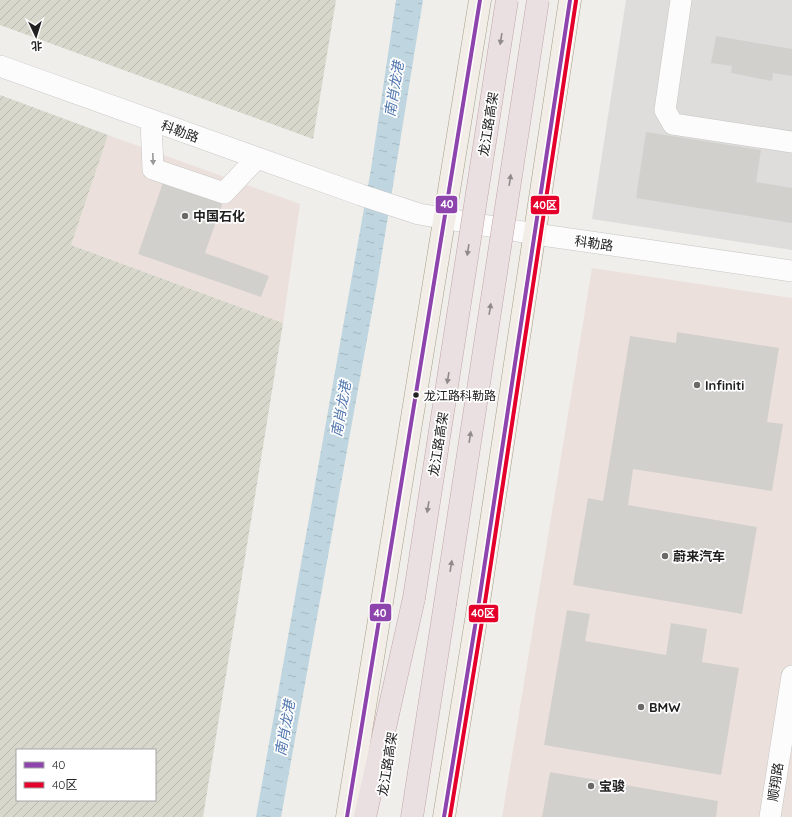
<svg xmlns="http://www.w3.org/2000/svg" width="792" height="817" font-family="Quicksand,'Noto Sans SC',sans-serif">
<style>
.residential{fill:#dedddb}
.commercial{fill:#ece0dc}
.construction{fill:url(#construction-furrows);fill-rule:evenodd}
.water{fill:url(#water-ripples)}
.building{fill:#d2d0cd}
.lines{fill:none;stroke-linecap:round;stroke-linejoin:round}
.minor-casing{stroke:#c6c6c4;stroke-width:22}
.major-casing{stroke:#a59e86;stroke-width:23}
.highway-casing{stroke:#c3a3a9;stroke-width:23}
.minor{stroke:#fdfcfc;stroke-width:21}
.major{stroke:#f2eee7;stroke-width:22}
.highway{stroke:#ebe0e1;stroke-width:22}
.highway-bridge-casing{stroke:#c3a3a9;stroke-width:23;stroke-linecap:butt}
.highway-bridge{stroke:#ebe0e1;stroke-width:22}
.bus-1-casing{stroke:#fff;stroke-width:7}
.bus-2-casing{stroke:#fff;stroke-width:7}
.bus-1{stroke:#8e44ad;stroke-width:4}
.bus-2{stroke:#e4002b;stroke-width:4}
.oneway{fill:#908a8b}
.oneway2{fill:#9a9999}
.poi-dot{fill:#696967;stroke:#fff;stroke-width:1.5}
.bus-dot{fill:#212121;stroke:#fff;stroke-width:1.5}
.labels{text-anchor:middle;stroke-width:3.5;stroke-linejoin:round;paint-order:stroke}
.bus-label{font-size:12px;fill:#212121;stroke:#fff;text-anchor:start}
.street-label{font-size:13px;fill:#212121;stroke:#fff}
.poi-label{font-size:13px;font-weight:bold;fill:#212121;stroke:#fff;text-anchor:start}
.water-label{font-size:14px;font-style:italic;fill:#5076ae;stroke:#fff}
.line-badge{stroke:#fff;stroke-width:1.5}
.badge-label{font-size:11px;text-anchor:middle;font-weight:bold;fill:#fff}
</style>
<defs>
<pattern id="construction-furrows" width="10" height="10" patternUnits="userSpaceOnUse"><rect width="10" height="10" fill="#d7d7cc"/><path d="M-1 1l2-2M0 10L10 0M9 11l2-2" fill="none" stroke="#b8b8af"/></pattern>
<pattern id="water-ripples" width="26" height="14" patternUnits="userSpaceOnUse"><rect width="26" height="14" fill="#bfd6e0"/><path d="M2 4q2-2 4 0t4 0M15 11q2-2 4 0t4 0" fill="none" stroke="#a4b7c0"/></pattern>
</defs>
<rect width="100%" height="100%" fill="#efeeea"/>
<path class="residential" d="M626,0h166v250l-200,-31z"/>
<g class="commercial">
<path d="M108,135l192,69 -17,119 -212,-78z"/>
<path d="M592,268l200,30v519h-290z"/>
</g>
<g class="construction">
<path d="M0,0h336l-23,139 -313,-114z"/>
<path d="M0,95l108,40 -37,110 212,78 -80,494h-203zM17,750h138v50h-138z"/>
</g>
<path class="water" d="M396,0h27l-46,284 -96,533h-25l115,-648z"/>
<g class="building">
<path d="M716,36l76,13v27l-19,-3 -1,8 -41,-8 1,-7 -21,-3z"/>
<path d="M646,132l115,18 -5,32 36,6v35l-156,-25z"/>
<path d="M165,177l59,22 -19,54 64,23 -8,21 -123,-43z"/>
<path d="M677,332l102,16 -12,74 16,2 -11,67 -139,-22 -5,36 129,22 -15,87 -169,-29 15,-87 15,3 27,-165 46,7z"/>
<path d="M567,610l23,4 -5,27 81,14 5,-32 36,6 -5,33 37,6 -18,107 -177,-30z"/>
<path d="M550,772l168,29 -2,16h-174z"/>
</g>
<g class="lines">
<defs>
<g id="minor">
<path d="M681,0l-16,110 8,14 119,18"/>
<path d="M0,66l361,129 58,19 116,20 257,37"/>
<path d="M151,120l2,49 71,24 33,-35"/>
<path d="M770,817l22,-141"/>
</g>
<g id="major">
<path d="M347,817l133,-817"/>
<path d="M444,817l34,-209 92,-608"/>
</g>
<g id="highway">
<path d="M365,817l49,-219"/>
<path d="M412,817l33,-213"/>
</g>
</defs>
<use href="#minor" class="minor-casing"/>
<use href="#major" class="major-casing"/>
<use href="#highway" class="highway-casing"/>
<use href="#minor" class="minor"/>
<use href="#major" class="major"/>
<use href="#highway" class="highway"/>
<defs>
<g id="highway-bridge">
<path d="M414,598l93,-598"/>
<path d="M445,604l93,-604"/>
</g>
</defs>
<use href="#highway-bridge" class="highway-bridge-casing"/>
<use href="#highway-bridge" class="highway-bridge"/>
<defs>
<g id="bus-1">
<path d="M347,817l133,-817"/>
<path d="M444,817l34,-209 92,-608"/>
</g>
<path id="bus-2" d="M450,817l34,-208 92,-608"/>
</defs>
<use href="#bus-1" class="bus-1-casing"/>
<use href="#bus-2" class="bus-2-casing"/>
<use href="#bus-1" class="bus-1"/>
<use href="#bus-2" class="bus-2"/>
</g>
<defs><path id="oneway-solid" d="M-6-.8H1V-3.2L6.5 0L1 3.2V.8H-6Z"/></defs>
<g class="oneway">
<use href="#oneway-solid" transform="translate(501 39) rotate(99)"/>
<use href="#oneway-solid" transform="translate(510 180) rotate(-81)"/>
<use href="#oneway-solid" transform="translate(468 250) rotate(99)"/>
<use href="#oneway-solid" transform="translate(490 309) rotate(-81)"/>
<use href="#oneway-solid" transform="translate(448 378) rotate(99)"/>
<use href="#oneway-solid" transform="translate(470 437) rotate(-81)"/>
<use href="#oneway-solid" transform="translate(428 507) rotate(99)"/>
<use href="#oneway-solid" transform="translate(451 566) rotate(-81)"/>
</g>
<use class="oneway2" href="#oneway-solid" transform="translate(153 159) rotate(88)"/>
<g class="poi-dot">
<circle cx="185" cy="216" r="4"/>
<circle cx="697" cy="385" r="4"/>
<circle cx="665" cy="556" r="4"/>
<circle cx="641" cy="707" r="4"/>
<circle cx="591" cy="786" r="4"/>
</g>
<circle class="bus-dot" cx="416" cy="395" r="3.5"/>
<g class="labels">
<g class="bus-label">
<text x="424" y="400">龙江路科勒路</text>
</g>
<g class="street-label">
<text transform="translate(488 124) rotate(-81)" y="5">龙江路高架</text>
<text transform="translate(180 131) rotate(20)" y="5">科勒路</text>
<text transform="translate(594 243) rotate(8)" y="5">科勒路</text>
<text transform="translate(438 444) rotate(-81)" y="5">龙江路高架</text>
<text transform="translate(387 764) rotate(-81)" y="5">龙江路高架</text>
<text transform="translate(775 782) rotate(-81)" y="5">顺翔路</text>
</g>
<g class="poi-label">
<text x="193" y="221">中国石化</text>
<text x="705" y="390">Infiniti</text>
<text x="673" y="561">蔚来汽车</text>
<text x="649" y="712">BMW</text>
<text x="599" y="791">宝骏</text>
</g>
<g class="water-label">
<text transform="translate(394 89) rotate(-81)" y="5">南肖龙港</text>
<text transform="translate(341 409) rotate(-80)" y="5">南肖龙港</text>
<text transform="translate(285 728) rotate(-80)" y="5">南肖龙港</text>
</g>
</g>
<g class="line-badge">
<rect x="435" y="195" width="23" height="19" rx="4" fill="#8e44ad"/>
<rect x="530" y="195" width="30" height="20" rx="4" fill="#e4002b"/>
<rect x="369" y="603" width="23" height="19" rx="4" fill="#8e44ad"/>
<rect x="468" y="604" width="31" height="19" rx="4" fill="#e4002b"/>
</g>
<g class="badge-label">
<text x="447" y="208">40</text>
<text x="545" y="209">40区</text>
<text x="380" y="617">40</text>
<text x="483" y="617">40区</text>
</g>
<rect x="16" y="749" width="140" height="52" fill="#ffffff" stroke="#a6a6a6"/>
<rect x="24" y="762" width="20" height="6" fill="#8e44ad" stroke="#a6a6a6"/>
<text x="52" y="769" font-size="12" fill="#212121">40</text>
<rect x="24" y="782" width="20" height="6" fill="#e4002b" stroke="#a6a6a6"/>
<text x="52" y="789" font-size="12" fill="#212121">40区</text>
<g transform="translate(36 36) rotate(176)" stroke="#ffffff" stroke-width="3" paint-order="stroke">
<path d="M0-3L7 15L0 10L-7 15Z" fill="#212121"/>
<text y="-6" font-size="11" font-weight="bold" text-anchor="middle" fill="#212121">北</text>
</g>
</svg>
